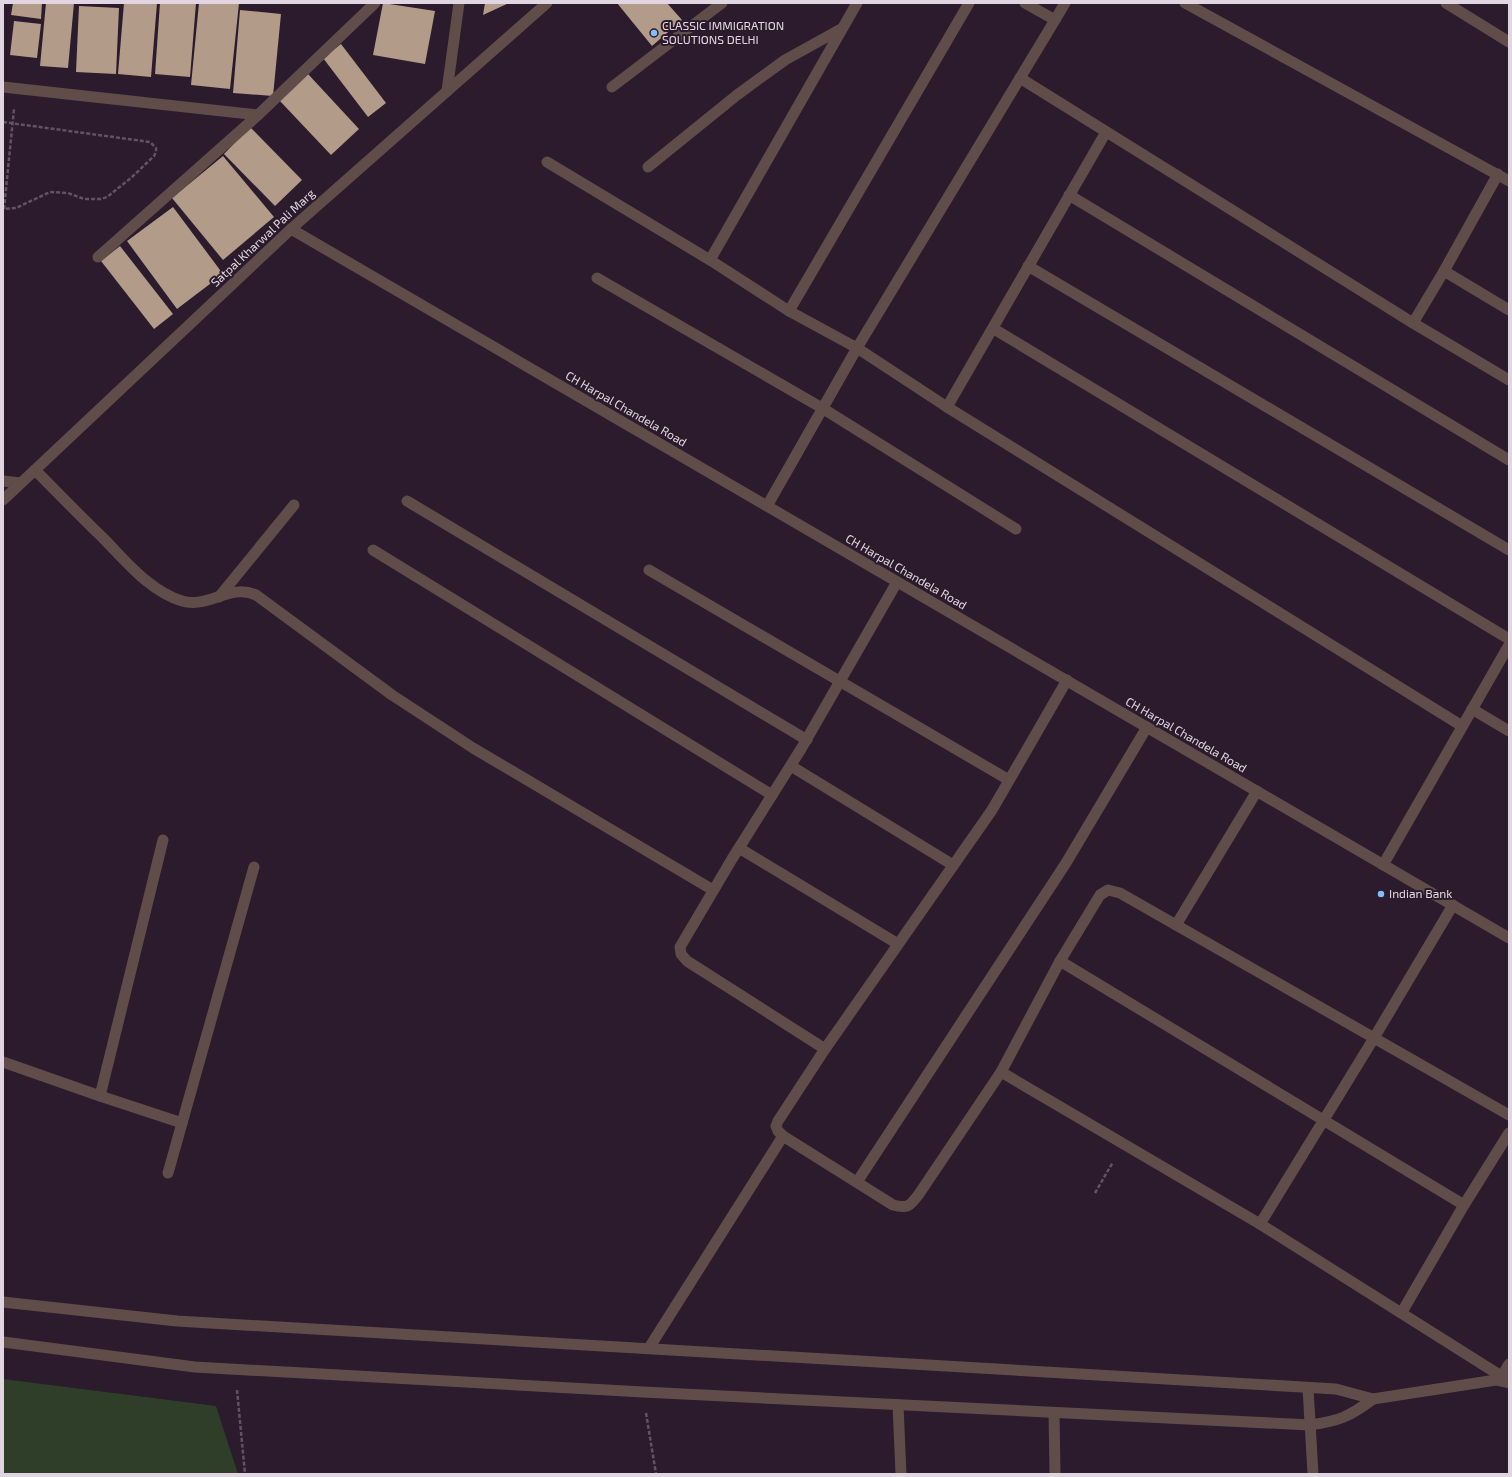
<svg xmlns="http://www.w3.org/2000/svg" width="1512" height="1477" font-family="'Exo 2',sans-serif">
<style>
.green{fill:#2f3e29}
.building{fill:#b29b89}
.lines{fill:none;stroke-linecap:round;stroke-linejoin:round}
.path{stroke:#625363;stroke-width:2.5;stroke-dasharray:4 2;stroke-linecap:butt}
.minor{stroke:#604d49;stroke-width:11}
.tertiary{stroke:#604d49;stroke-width:11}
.poi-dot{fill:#82bcfa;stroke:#2b1b2c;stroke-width:1.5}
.labels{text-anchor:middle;stroke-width:4;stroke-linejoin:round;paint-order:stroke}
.poi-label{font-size:12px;fill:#e0d5e1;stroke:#2b1b2c;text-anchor:start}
.street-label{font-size:12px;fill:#e0d5e1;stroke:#2b1b2c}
</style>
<rect width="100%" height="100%" fill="#2b1b2c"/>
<path class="green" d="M3,1379l213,27 22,68h-235z"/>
<g class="building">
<path d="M13,3h29l-1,16 -30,-4z"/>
<path d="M46,3h28l-6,65 -28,-2z"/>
<path d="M124,3h33l-6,74 -33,-3z"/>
<path d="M160,3h36l-6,74 -35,-3z"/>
<path d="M199,3h40l-9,86 -39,-4z"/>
<path d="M383,3l52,8 -10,53 -52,-9z"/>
<path d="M485,3h24l-26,12z"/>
<path d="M617,3h50l15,17 -30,26z"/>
<path d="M79,6l40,2 -3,66 -40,-2z"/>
<path d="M240,10l41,4 -8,82 -40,-3z"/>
<path d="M14,21l27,3 -4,34 -27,-3z"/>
<path d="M341,44l45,59 -18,14 -45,-59z"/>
<path d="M308,74l51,55 -28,26 -52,-55z"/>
<path d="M250,127l52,53 -27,26 -51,-52z"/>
<path d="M223,156l51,61 -51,43 -51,-62z"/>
<path d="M173,207l50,67 -46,35 -50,-68z"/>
<path d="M120,246l53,68 -19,15 -53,-68z"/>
</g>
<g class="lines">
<g class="path">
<path d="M3,122l147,20 6,6v4l-2,4 -22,21 -25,20 -6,2h-17l-16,-6 -18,-1 -34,16 -13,1"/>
<path d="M4,209l10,-100"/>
<path d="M1095,1193l18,-31"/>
<path d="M237,1390l8,84"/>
<path d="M646,1413l10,61"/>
</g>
<g class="minor">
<path d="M1025,3l30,17 10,-17"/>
<path d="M1185,3l324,178"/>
<path d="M1446,3l63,39"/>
<path d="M1020,78l393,245 96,57"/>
<path d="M3,87l255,28"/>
<path d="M612,87l110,-84"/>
<path d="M447,91l12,-88"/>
<path d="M547,162l163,98 79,51 68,37 90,59 515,319"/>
<path d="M648,167l89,-72 48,-35 56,-31"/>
<path d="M1069,195l440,265"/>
<path d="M291,229l1218,709"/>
<path d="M98,257l160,-142 117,-112"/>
<path d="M710,260l147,-257"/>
<path d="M1028,266l481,284"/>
<path d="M1444,271l65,39"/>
<path d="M597,278l225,130 194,121"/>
<path d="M789,311l180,-308"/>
<path d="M1413,323l31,-52 54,-97"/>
<path d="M994,329l515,310"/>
<path d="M947,407l159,-275"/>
<path d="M35,470c22,22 44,45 67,67 23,23 47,54 80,64 25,8 49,-18 74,-6l136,100 81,53 240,142"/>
<path d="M3,481l18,2"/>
<path d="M407,501l400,239"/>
<path d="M767,506l90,-158 198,-328"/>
<path d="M373,550l399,245"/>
<path d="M649,570l360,210"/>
<path d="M219,597l75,-92"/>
<path d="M1067,680l-75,130 -167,239 -47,72 -2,5 2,5 5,5 110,69c15,4 17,1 26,-11l82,-122 59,-111 40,-66 8,-5 12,3 389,222"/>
<path d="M1472,709l37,22"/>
<path d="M791,766l162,99"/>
<path d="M739,848l159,96"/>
<path d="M1383,865l126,-220"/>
<path d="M1176,925l81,-134"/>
<path d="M1060,961l404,244"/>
<path d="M825,1049l-138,-88 -6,-7 -1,-7 52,-88 69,-110 96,-167"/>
<path d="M3,1062l97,34 82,27"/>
<path d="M1001,1072l259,152 249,157"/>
<path d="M100,1096l63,-256"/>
<path d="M168,1173l86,-306"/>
<path d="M857,1182l209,-319 81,-136"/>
<path d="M1260,1224l114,-186 79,-133"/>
<path d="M1402,1312l62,-107 45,-72"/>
<path d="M649,1348l134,-212"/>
<path d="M1502,1376l7,-12"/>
<path d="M1308,1388l5,86"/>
<path d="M898,1405l3,69"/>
<path d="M1054,1413l1,61"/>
</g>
<g class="tertiary">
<path d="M3,500l288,-271 256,-226"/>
<path d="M3,1302l174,19 1159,68 37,10 123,-19 13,3"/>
<path d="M3,1342l192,25 448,25 667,33c29,-4 39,-8 63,-26"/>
</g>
</g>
<g class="poi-dot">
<circle cx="654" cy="33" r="4"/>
<circle cx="1381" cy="894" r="4"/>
</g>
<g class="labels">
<g class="poi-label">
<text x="662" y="30">CLASSIC IMMIGRATION<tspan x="662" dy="14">SOLUTIONS DELHI</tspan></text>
<text x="1389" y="898">Indian Bank</text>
</g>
<g class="street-label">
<text transform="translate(263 238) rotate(-43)" y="4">Satpal Kharwal Pali Marg</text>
<text transform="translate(626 409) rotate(30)" y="4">CH Harpal Chandela Road</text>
<text transform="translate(906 572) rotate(30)" y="4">CH Harpal Chandela Road</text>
<text transform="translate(1186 735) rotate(30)" y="4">CH Harpal Chandela Road</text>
</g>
</g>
<rect width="1512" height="1477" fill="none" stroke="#e0d5e1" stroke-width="8"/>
</svg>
